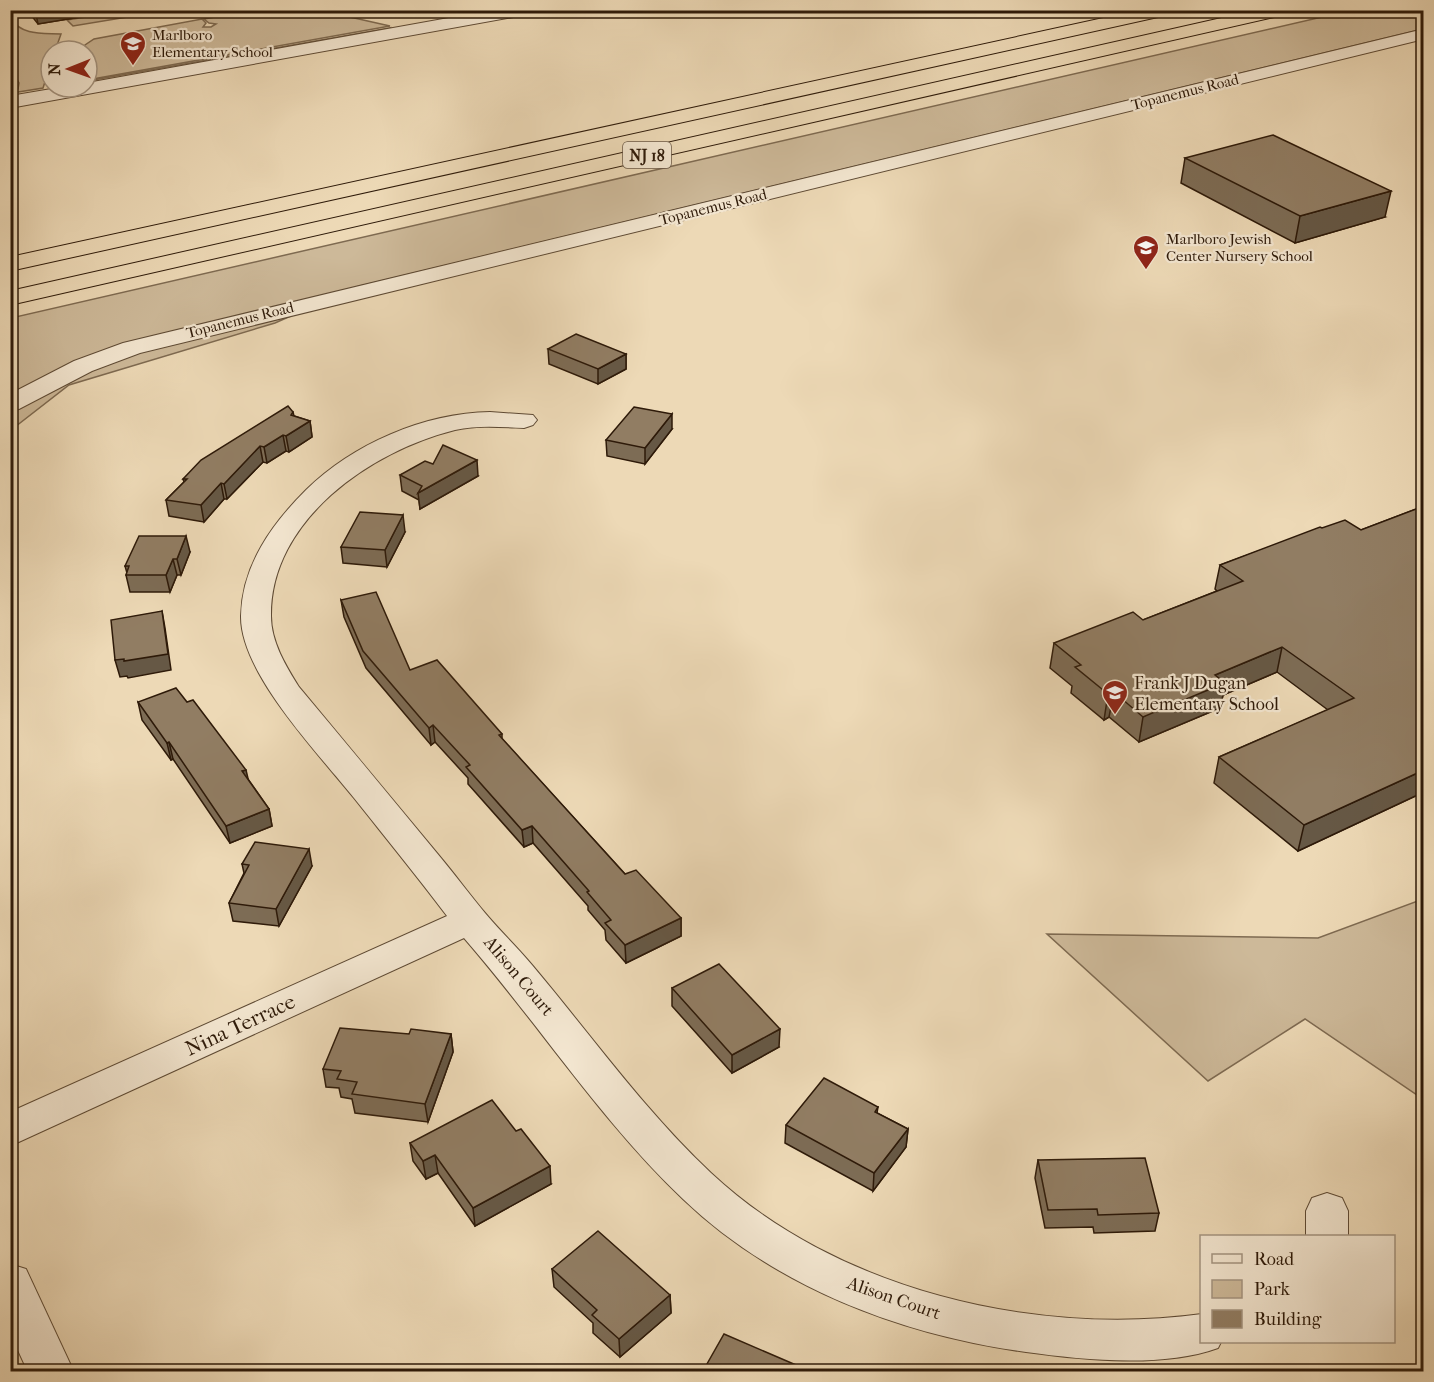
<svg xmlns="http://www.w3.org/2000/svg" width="1434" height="1382" font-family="'IM FELL French Canon',serif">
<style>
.green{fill:#cdb999;stroke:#7e6a51;stroke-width:1.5}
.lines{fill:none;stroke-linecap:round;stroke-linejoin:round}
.minor-casing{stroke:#5e4a34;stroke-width:2}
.highway-casing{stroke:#2e1a09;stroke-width:2}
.minor{fill:#f3e6d0;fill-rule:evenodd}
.highway{fill:#edd9b6;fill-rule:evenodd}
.wall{fill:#7d6c55;stroke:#2e1a09;stroke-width:1.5}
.shaded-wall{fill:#665845;stroke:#2e1a09;stroke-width:1.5}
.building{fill:#917d63;stroke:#2e1a09;stroke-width:1.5}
.labels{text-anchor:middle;stroke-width:4.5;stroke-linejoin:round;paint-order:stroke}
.far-poi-label{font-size:15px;fill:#2e1a09;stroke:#f3e6d0;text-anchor:start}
.far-street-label{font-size:15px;fill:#2e1a09;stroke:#f3e6d0}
.shield{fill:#f3e6d0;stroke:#695745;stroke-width:1.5}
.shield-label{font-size:16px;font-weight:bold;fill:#2e1a09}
.poi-label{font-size:18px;fill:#2e1a09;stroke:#f3e6d0;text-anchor:start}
.street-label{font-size:18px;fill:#2e1a09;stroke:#f3e6d0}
.near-street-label{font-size:21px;fill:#2e1a09;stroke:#f3e6d0}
</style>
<rect width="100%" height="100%" fill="#edd9b6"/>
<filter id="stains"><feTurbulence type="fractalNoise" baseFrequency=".00333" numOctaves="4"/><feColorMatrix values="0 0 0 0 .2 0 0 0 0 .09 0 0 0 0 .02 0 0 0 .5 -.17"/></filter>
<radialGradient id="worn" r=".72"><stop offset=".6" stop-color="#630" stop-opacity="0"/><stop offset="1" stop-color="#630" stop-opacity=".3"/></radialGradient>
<g class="green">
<path d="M254,10l69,1 67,15 -303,54v-29h-5l3,-6 9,-6 108,-20 4,4 -3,4h8l5,-3 -7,-1 -5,-4z"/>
<path d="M123,11h41l-91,15 -6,-6z"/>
<path d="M1348,11h75v18l-1067,258 -81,36 -206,62 -58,45v-112z"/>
<path d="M11,19c12,17 31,14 50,15l-6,17h-4v12l-8,25 -31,5 6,-4 1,-6 -8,-14z"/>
<path d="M390,28l-1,1 -302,55v-3z"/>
<path d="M1423,899v200l-118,-80 -97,62 -161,-147 271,4z"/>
</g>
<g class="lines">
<defs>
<g id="minor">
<path d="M493,10h39l-8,5 -514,93v-12l53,-9h24v-4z"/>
<path d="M1424,29v10l-1284,314 -48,18 -73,38 -9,2v-17l64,-33 49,-18z"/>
<path d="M490,412l43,3 4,5 -4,5 -9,3c-23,-1 -47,-3 -69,2 -84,21 -185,90 -184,186 0,26 15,50 28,71 48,57 95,114 142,171 15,18 29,37 44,55 15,18 32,34 47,52 59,70 112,145 179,208 125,117 323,164 491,141v28h19l-3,6c-55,20 -134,12 -192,4 -125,-17 -251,-65 -343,-153 -82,-78 -145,-176 -219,-261l-454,208v-34l437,-196c-30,-40 -62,-79 -93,-118 -35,-44 -114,-125 -113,-182 1,-51 31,-92 65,-126 47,-46 118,-77 184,-78z"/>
<path d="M1327,1193l15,5 6,13v25h-42v-25l6,-13z"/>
<path d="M10,1264l16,5 48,103h-46l-18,-39z"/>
</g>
<g id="highway">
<path d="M1140,10h35l-8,5 -1157,256v-14z"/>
<path d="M1257,10h34l-8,5 -1273,290v-14z"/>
</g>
</defs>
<use href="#minor" class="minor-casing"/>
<use href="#highway" class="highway-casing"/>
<use href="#minor" class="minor"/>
<use href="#highway" class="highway"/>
</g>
<g class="wall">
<path d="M27,10h96l-85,14z"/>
<path d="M1185,158l200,59 -90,26 -114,-60z"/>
<path d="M548,349l78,5v15l-28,15 -49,-20z"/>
<path d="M293,412l1,4 16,5 2,16 -23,15 -3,-1 -19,12 -4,-1 -36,37h-3l-20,23 -35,-6 -3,-16 18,-18 -1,-3z"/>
<path d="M672,429l-27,35 -38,-8 -1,-16z"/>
<path d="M433,464l45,12 -58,33 -1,-9 -17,-9 -2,-16z"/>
<path d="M1424,506v286l-126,59 -84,-68 5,-26 109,-47 -51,-38 -54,23 -3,13 -81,34 -30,-25 -5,3 -33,-27 1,-7 -22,-18 4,-25 89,-23 74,-29 -2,-2 5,-24 102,-37 39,2z"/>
<path d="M405,532l-18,35 -44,-4 -2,-16z"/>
<path d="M190,552l-9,23h-4l-7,17h-40l-4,-17 1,-2 -2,-7z"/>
<path d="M341,600l69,70 92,64v5l123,135 56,44v18l-55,27 -20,-23 -1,-10 -17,-20v-4l-55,-63 -9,4 -56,-63v-6l-33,-36 -4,3 -65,-77 -22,-51z"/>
<path d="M138,702l110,77 21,30 3,17 -42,17 -57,-84 -2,1 -29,-40z"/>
<path d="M242,864l70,2 -33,60 -46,-5 -4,-18 15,-30z"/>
<path d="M672,988l107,59 -47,26 -60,-67z"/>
<path d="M409,1034h42l2,18 -25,70 -73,-9 -3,-14 -11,-2 -2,-9 -13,-1 -3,-18z"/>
<path d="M878,1107l-1,6 31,16 -2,18 -33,44 -88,-48 1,-18z"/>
<path d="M410,1143l141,41 -76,42 -37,-53 -12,6 -13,-18z"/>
<path d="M1038,1160l121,53 -4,18 -61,2 -1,-6 -48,1 -10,-50z"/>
<path d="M552,1269l118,26 1,18 -51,44 -27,-24v-10l-39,-36z"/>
</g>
<g class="shaded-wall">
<path d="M35,10h88l-85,14z"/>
<path d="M1391,191l-6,26 -90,26 5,-27z"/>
<path d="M626,354v15l-28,15v-15z"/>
<path d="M672,414v15l-27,35v-16z"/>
<path d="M310,421l2,16 -23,15 -3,-16z"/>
<path d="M283,435l3,16 -19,12 -3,-16z"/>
<path d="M260,446l3,16 -36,37 -3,-15z"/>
<path d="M477,460l1,16 -58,33 -2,-16z"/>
<path d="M221,483l3,16 -20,23 -3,-17z"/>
<path d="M403,515l2,17 -18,35 -2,-17z"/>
<path d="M186,536l4,16 -9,23 -4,-16z"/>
<path d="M173,559l4,16 -7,17 -4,-17z"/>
<path d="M162,611l3,17 6,42 -43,8 -1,-2 -7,1 -5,-17z"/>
<path d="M1282,647l-5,25 -54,23 -3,13 -81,34 4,-25 72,-42z"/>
<path d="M1114,692l-5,25 -5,3 4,-26z"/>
<path d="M433,725l2,17 -4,3 -2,-17z"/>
<path d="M169,742l4,17 -2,1 -4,-17z"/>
<path d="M246,770l4,17 -8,-16z"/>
<path d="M1424,770v22l-126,59 6,-26z"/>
<path d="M269,809l3,17 -42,17 -4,-17z"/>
<path d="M532,826l1,17 -9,4 -2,-17z"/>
<path d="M309,849l3,17 -33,60 -3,-17z"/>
<path d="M681,918v18l-55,27 -1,-18z"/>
<path d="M780,1029l-1,18 -47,26v-18z"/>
<path d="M451,1034l2,18 -25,70 -3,-18z"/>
<path d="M908,1129l-2,18 -33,44 1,-18z"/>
<path d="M435,1155l3,18 -12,6 -3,-18z"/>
<path d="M550,1166l1,18 -76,42 -2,-18z"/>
<path d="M670,1295l1,18 -51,44 -1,-18z"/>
</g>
<g class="building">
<path d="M1273,135l118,56 -91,25 -115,-58z"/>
<path d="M576,334l50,20 -28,15 -50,-20z"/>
<path d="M288,406l5,6 -2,3 19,6 -24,15 -3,-1 -19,12 -4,-1 -36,38 -3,-1 -20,22 -35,-5 21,-21h-4l18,-19z"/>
<path d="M634,407l38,7 -27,34 -39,-8z"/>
<path d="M443,445l34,15 -59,33 4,-7 -22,-11 25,-14 8,3z"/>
<path d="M1424,506v264l-120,55 -85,-68 135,-59 -72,-51 -67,28 10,8 -82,34 -29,-25 -6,2 -33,-27 6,-2 -27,-22 79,-31 10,8 100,-39 -23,-16 100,-38 2,1 23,-8 16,10z"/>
<path d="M360,512l43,3 -18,35 -44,-3z"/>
<path d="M139,536h47l-9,23h-4l-7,16h-40l3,-9h-4z"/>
<path d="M376,592l34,78 27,-10 65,74 -3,1 126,139 11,-4 45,48 -56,27 -20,-22 6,-3 -24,-28 2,-1 -57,-65 -10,4 -56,-63 4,-2 -37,-40 -4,3 -66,-77 -22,-51z"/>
<path d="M162,611l6,43 -44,7v-2l-9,1 -4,-40z"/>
<path d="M176,688l11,14 6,-2 53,70 -4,1 27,38 -43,17 -57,-84 -2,1 -29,-41z"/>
<path d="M255,842l54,7 -33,60 -47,-6 20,-38 -7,-1z"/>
<path d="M719,964l61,65 -48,26 -60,-67z"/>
<path d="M340,1028l69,6 2,-5 40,5 -26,70 -73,-10 5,-12 -20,-3 4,-8 -18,-2z"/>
<path d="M824,1078l54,29 -3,5 33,17 -34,44 -88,-48z"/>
<path d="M492,1100l24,31 5,-2 29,37 -77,42 -38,-53 -12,6 -13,-18z"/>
<path d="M1145,1158l14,55 -61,2 -1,-6 -49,1 -10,-50z"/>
<path d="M598,1231l72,64 -51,44 -27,-24 5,-5 -45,-41z"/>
<path d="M724,1334l86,37h-107z"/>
</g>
<defs>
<symbol id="school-pin" viewBox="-11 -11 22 30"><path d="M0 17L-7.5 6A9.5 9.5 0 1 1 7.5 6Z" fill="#8f2418" stroke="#f3e6d0"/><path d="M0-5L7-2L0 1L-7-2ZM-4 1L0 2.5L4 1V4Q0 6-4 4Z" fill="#fff"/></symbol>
</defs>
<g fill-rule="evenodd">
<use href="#school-pin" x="118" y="29" width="30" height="40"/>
<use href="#school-pin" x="1131" y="233" width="30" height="40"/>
<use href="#school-pin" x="1100" y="678" width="30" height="40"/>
</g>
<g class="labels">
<g class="far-poi-label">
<text x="152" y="40">Marlboro<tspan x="152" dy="17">Elementary School</tspan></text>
<text x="1166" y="244">Marlboro Jewish<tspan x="1166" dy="17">Center Nursery School</tspan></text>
</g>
<g class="far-street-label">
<text transform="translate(1185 92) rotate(-14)" y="5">Topanemus Road</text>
<text transform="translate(713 207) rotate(-14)" y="5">Topanemus Road</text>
<text transform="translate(240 320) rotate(-14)" y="5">Topanemus Road</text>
</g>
<rect class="shield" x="623" y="142" width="48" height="26" rx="4.5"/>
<g class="shield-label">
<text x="647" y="161">NJ 18</text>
</g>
<g class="poi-label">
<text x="1134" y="689">Frank J Dugan<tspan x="1134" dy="21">Elementary School</tspan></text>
</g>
<g class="street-label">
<text transform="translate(519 976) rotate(50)" y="6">Alison Court</text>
<text transform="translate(894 1298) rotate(19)" y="6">Alison Court</text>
</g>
<g class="near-street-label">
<text transform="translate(240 1025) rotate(-25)" y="7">Nina Terrace</text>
</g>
</g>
<rect width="1434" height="1382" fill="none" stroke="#edd9b6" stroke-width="36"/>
<rect x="12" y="12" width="1410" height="1358" fill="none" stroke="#2e1a09" stroke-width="3"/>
<rect x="18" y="18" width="1398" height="1346" fill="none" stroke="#2e1a09" stroke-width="1.5"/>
<rect x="1200" y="1235" width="195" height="108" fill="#f3e6d0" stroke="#a49480" stroke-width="1.5"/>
<rect x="1212" y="1254" width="30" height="9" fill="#f3e6d0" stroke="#a49480" stroke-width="1.5"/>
<text x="1254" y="1265" font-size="18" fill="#2e1a09">Road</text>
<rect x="1212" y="1280" width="30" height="18" fill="#cdb999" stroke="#a49480" stroke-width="1.5"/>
<text x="1254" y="1295" font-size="18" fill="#2e1a09">Park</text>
<rect x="1212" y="1310" width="30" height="18" fill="#917d63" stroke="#a49480" stroke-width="1.5"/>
<text x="1254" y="1325" font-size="18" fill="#2e1a09">Building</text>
<g transform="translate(69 69) rotate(269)"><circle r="28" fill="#f3e6d0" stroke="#a49480" stroke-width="1.5"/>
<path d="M0-4.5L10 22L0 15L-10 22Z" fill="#8f2418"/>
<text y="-9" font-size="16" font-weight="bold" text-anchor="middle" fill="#2e1a09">N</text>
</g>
<rect width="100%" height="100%" filter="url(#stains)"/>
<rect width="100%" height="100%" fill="url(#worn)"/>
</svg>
